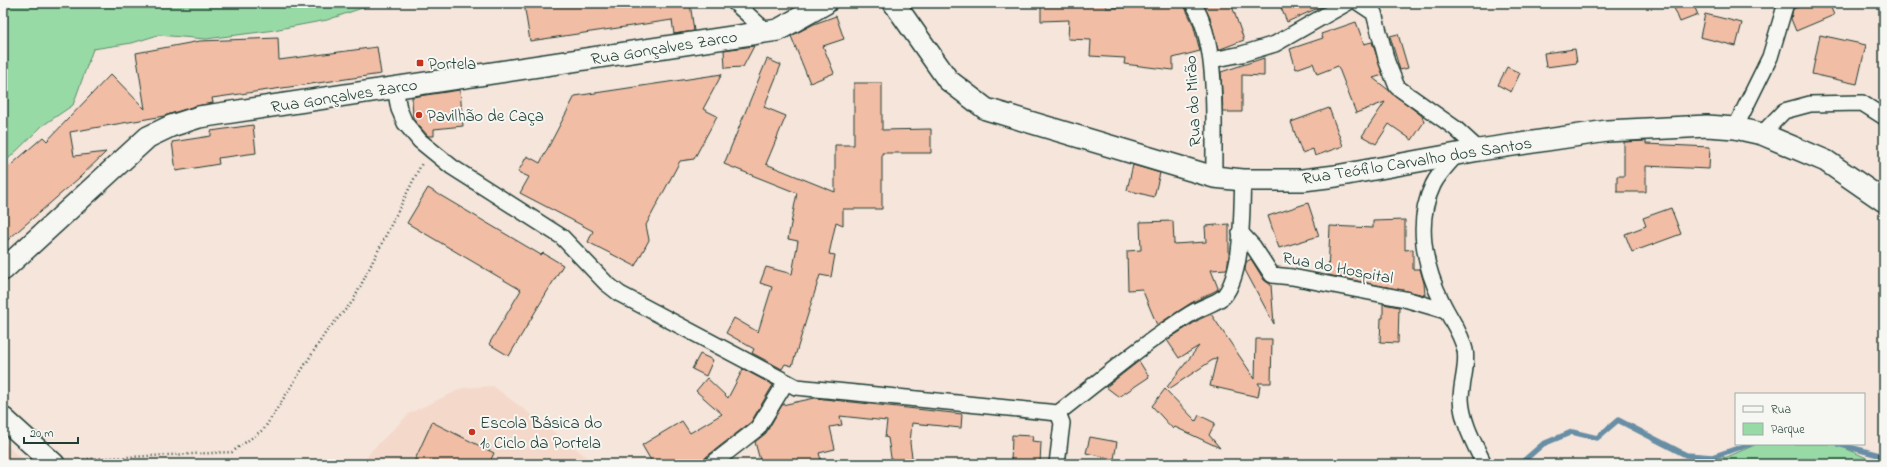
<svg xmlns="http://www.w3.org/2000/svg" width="1887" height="467" font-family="'Indie Flower',sans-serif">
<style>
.built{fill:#f4d9cb}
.green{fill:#98daa5;stroke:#5c8c6c}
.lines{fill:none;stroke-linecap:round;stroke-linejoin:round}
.stream{stroke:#678ea5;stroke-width:5.5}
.building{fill:#f2bda5;stroke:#1f3d34}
.street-casing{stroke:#1f3d34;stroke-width:18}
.secondary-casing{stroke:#1f3d34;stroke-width:24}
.path{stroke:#1f3d34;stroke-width:2.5;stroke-dasharray:1 3;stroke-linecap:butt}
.street{stroke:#f6f6f2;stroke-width:15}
.secondary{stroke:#f6f6f2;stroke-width:21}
.poi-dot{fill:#c8321e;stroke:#f6f6f2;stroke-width:1.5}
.labels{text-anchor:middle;stroke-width:4;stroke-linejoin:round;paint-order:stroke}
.street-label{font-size:17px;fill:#1f3d34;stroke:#f6f6f2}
.poi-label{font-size:17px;fill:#1f3d34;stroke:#f6f6f2;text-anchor:start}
</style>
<rect width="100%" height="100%" fill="#f5e5db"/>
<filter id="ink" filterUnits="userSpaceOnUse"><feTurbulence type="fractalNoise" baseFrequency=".025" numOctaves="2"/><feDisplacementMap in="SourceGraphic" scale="8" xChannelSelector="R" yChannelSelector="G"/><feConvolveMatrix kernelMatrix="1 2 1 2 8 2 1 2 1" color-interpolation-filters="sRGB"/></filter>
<g filter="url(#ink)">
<g class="built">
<path d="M493,386l95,72 -4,6h-221l8,-13 39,-38 53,-25z"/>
<path d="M3,442l24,22h-24z"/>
</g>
<g class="green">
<path d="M3,3h362v4l-38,13 -59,11 -62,8 -48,-4 -26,8 -39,6 -20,56 -31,21 -39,38z"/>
<path d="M1757,444h79l44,20h-194v-2l41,-5z"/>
</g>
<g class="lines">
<g class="stream">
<path d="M1838,444l41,11 5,4"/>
<path d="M1520,464l23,-20 29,-12 25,6 21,-18 68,35 26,2 38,-13"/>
</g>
</g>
<g class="building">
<path d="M524,3h166l4,28 -20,3 -2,-14 -142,21z"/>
<path d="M1041,3l65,1v4l35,-1 7,-4h35l10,21 7,27 -27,7v12l-49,-6 1,-6 -35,-2 1,-16 -23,-1 1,-19 -28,1z"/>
<path d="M1212,3h19l13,37 -26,10 -8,-32 -6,-12z"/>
<path d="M1279,3h50l-42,19z"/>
<path d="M1672,3h21l5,12 -18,7z"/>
<path d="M1809,3h20l5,12 -38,16 -5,-12 2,-10z"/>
<path d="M1705,14l37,9 -6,23 -36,-9z"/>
<path d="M836,16l8,23 -21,7 11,27 -24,10 -19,-47 23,-12z"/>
<path d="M1356,22l8,22 8,-2 11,33 -10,3 49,38 2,6 -12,18 -23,-16 -13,20 -14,-8 23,-34 -29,11 -18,-47 -21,8 -4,-11 -17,6 -6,-20 33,-11 -2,-4z"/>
<path d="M1398,34l10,34 -8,2 -10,-34z"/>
<path d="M1820,35l46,10 -9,39 -45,-10z"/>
<path d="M278,38l1,22 98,-13 4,27 -169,24 1,5 -18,3 -31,10 -94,16 4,24 32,-4 -27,26 -76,66v-72l40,-35 4,4 64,-67 34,35 -9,-56 64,-12z"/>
<path d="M754,46l-11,21 -18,1 -1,-18z"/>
<path d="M1575,49l2,14 -31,4 -2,-14z"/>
<path d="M1264,58v18l-22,-1v37h-19l-2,-40z"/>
<path d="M767,59l14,6 -17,42 22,9 -20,48 69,28v-47h19v-62h28v47l49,-1v24h-49v56h-39v16l-7,-3 -7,32 6,1 -4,22 -11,-2 -28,91 -7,-2 -3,5 -30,-16 2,-4 -28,-16 8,-15 24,14 14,-45 -12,-4 6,-16 26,7 6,-33 -10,-2 9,-46 -73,-29z"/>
<path d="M1507,67l13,6 -9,19 -13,-7z"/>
<path d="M722,74l-19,35 14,7 -23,43 -14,2 -34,64 3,15 -14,26 -47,-24 5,-11 -73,-38 9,-16 -11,-5 9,-16 13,7 35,-67z"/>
<path d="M460,90l3,36 -29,3v7h-6l-15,-17 -1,-22z"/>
<path d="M1329,108l14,38 -28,10 -2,-7 -11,4 -11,-31z"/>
<path d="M253,125l3,28 -38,5 1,6 -43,7 -4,-29 39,-6v-5z"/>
<path d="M1646,141v3l64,3 -1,22 -63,-3v26h-29v-16h7v-34z"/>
<path d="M1133,165l27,8 -6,24 -27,-7z"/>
<path d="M428,188l113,67 2,-2 20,12 -54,91 -20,-12 32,-54 -114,-67z"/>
<path d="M1308,203l11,33 -40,12 -11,-32z"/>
<path d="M1671,208l10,26 -49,18 -7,-18 21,-8 -3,-8z"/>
<path d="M1405,220v30l8,-1v20h7l4,14 1,12 -97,-20 2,-49 43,2v-7z"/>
<path d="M1173,221l1,23 32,-2 -1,-16 24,-2v31l-2,14 -16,1 7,18 -1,2 -26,13 -34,22 -15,-36 -14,1 -1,-39 14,-1 -1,-28z"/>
<path d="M1251,259l13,21 7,5 3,39 -29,-54 1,-8z"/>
<path d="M1383,304l16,3 -1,36 -18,-1 1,-24h2z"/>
<path d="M1211,314l44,65 1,-40h16l-1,44h-13l2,3 -2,11 -48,-11 7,-29 -48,32 -2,-2 32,-41 -20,12 -12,-18 33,-21z"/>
<path d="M700,354l13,6 -7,16 -14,-7z"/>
<path d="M1139,361l10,16 -30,20 -13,-10z"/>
<path d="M743,369l30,16 -22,37 -45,35 -3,7h-50l-11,-19 40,-24 8,12 32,-19 -26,-23 11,-13 21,20z"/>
<path d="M1165,389l31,32 3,-6 16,8 -6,12 11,13 -45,-21 -2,2 -21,-23z"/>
<path d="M815,398l147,16 -1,14 -49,-5 -2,20 3,21h-21l-4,-26 -3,-1 2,-16 -47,-5 2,9 -12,2 5,22 -16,4 3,11h-61l-6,-22 11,-9 16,-28z"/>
<path d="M432,422l62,31 -5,11h-76z"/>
<path d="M1012,435l21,1 -1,5 9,1 -1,22h-29z"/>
<path d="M1090,437l27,5 -3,17 -28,-6z"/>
</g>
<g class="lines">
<defs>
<g id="street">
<path d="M735,3l32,29"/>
<path d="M1193,3c27,43 20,123 21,174"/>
<path d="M1359,3l15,10 13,49 10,25 58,41 24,22"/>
<path d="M1212,60l30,-6 33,-10 72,-41"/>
<path d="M395,88l4,21 6,14 15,18 32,26 110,70 44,46 14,11 176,93 262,26c44,-34 87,-71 134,-100 7,-5 27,-11 32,-17 20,-25 17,-84 19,-116"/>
<path d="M1735,128l35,-71 16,-54"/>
<path d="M1762,134l22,-23 26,-7 52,-1 22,14"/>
<path d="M1457,154c-8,9 -19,20 -24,31 -18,37 -9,81 9,117 8,17 19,30 23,48 3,16 -4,33 -4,49 1,23 13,44 23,65"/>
<path d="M1240,232l13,14 19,29 20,2 113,22 41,12"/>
<path d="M712,464l46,-36 28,-46"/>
<path d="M1057,464l5,-41 -4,-10"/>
</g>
<g id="secondary">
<path d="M894,3l54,77 38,29 228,68 29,3h60l33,-4 143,-26 128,-19 100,-5 28,2 27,6 64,27 58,40"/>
<path d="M3,270l145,-133 23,-11 28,-9 579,-87 48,-27"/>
<path d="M3,418l51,46"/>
</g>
</defs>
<use href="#street" class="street-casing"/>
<use href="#secondary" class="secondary-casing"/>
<path class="path" d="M72,462l15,-3 145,-7 32,-23 62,-97 27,-31 69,-138"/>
<use href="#street" class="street"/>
<use href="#secondary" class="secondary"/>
</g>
</g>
<g class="poi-dot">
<rect x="416" y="59" width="8" height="8" rx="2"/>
<circle cx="419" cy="115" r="4"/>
<circle cx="472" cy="432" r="4"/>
</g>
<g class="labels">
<g class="street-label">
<text transform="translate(664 47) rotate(-9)" y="6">Rua Gonçalves Zarco</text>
<text transform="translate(344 95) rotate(-9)" y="6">Rua Gonçalves Zarco</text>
<text transform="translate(1192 101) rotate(-93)" y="6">Rua do Mirão</text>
<text transform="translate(1417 160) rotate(-9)" y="6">Rua Teófilo Carvalho dos Santos</text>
<text transform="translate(1338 267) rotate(11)" y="6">Rua do Hospital</text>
</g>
<g class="poi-label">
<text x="428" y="69">Portela</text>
<text x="427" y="121">Pavilhão de Caça</text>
<text x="480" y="428">Escola Básica do<tspan x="480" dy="20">1º Ciclo da Portela</tspan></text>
</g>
</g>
<rect width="1887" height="467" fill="none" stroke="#f6f6f2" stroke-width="16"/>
<rect x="8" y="8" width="1871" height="451" fill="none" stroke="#1f3d34" stroke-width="1.5" filter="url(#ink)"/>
<rect x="1735" y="393" width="130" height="52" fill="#f6f6f2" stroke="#a0aca6"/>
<rect x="1743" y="406" width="20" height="6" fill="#f6f6f2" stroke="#a0aca6"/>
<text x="1771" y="413" font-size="12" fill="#1f3d34">Rua</text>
<rect x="1743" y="423" width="20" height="12" fill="#98daa5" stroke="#a0aca6"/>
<text x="1771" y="433" font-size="12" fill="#1f3d34">Parque</text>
<path d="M24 437v6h54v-6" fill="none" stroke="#1f3d34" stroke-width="2"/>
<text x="30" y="437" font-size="12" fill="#1f3d34" stroke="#f6f6f2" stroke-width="3" paint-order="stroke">20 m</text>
</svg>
